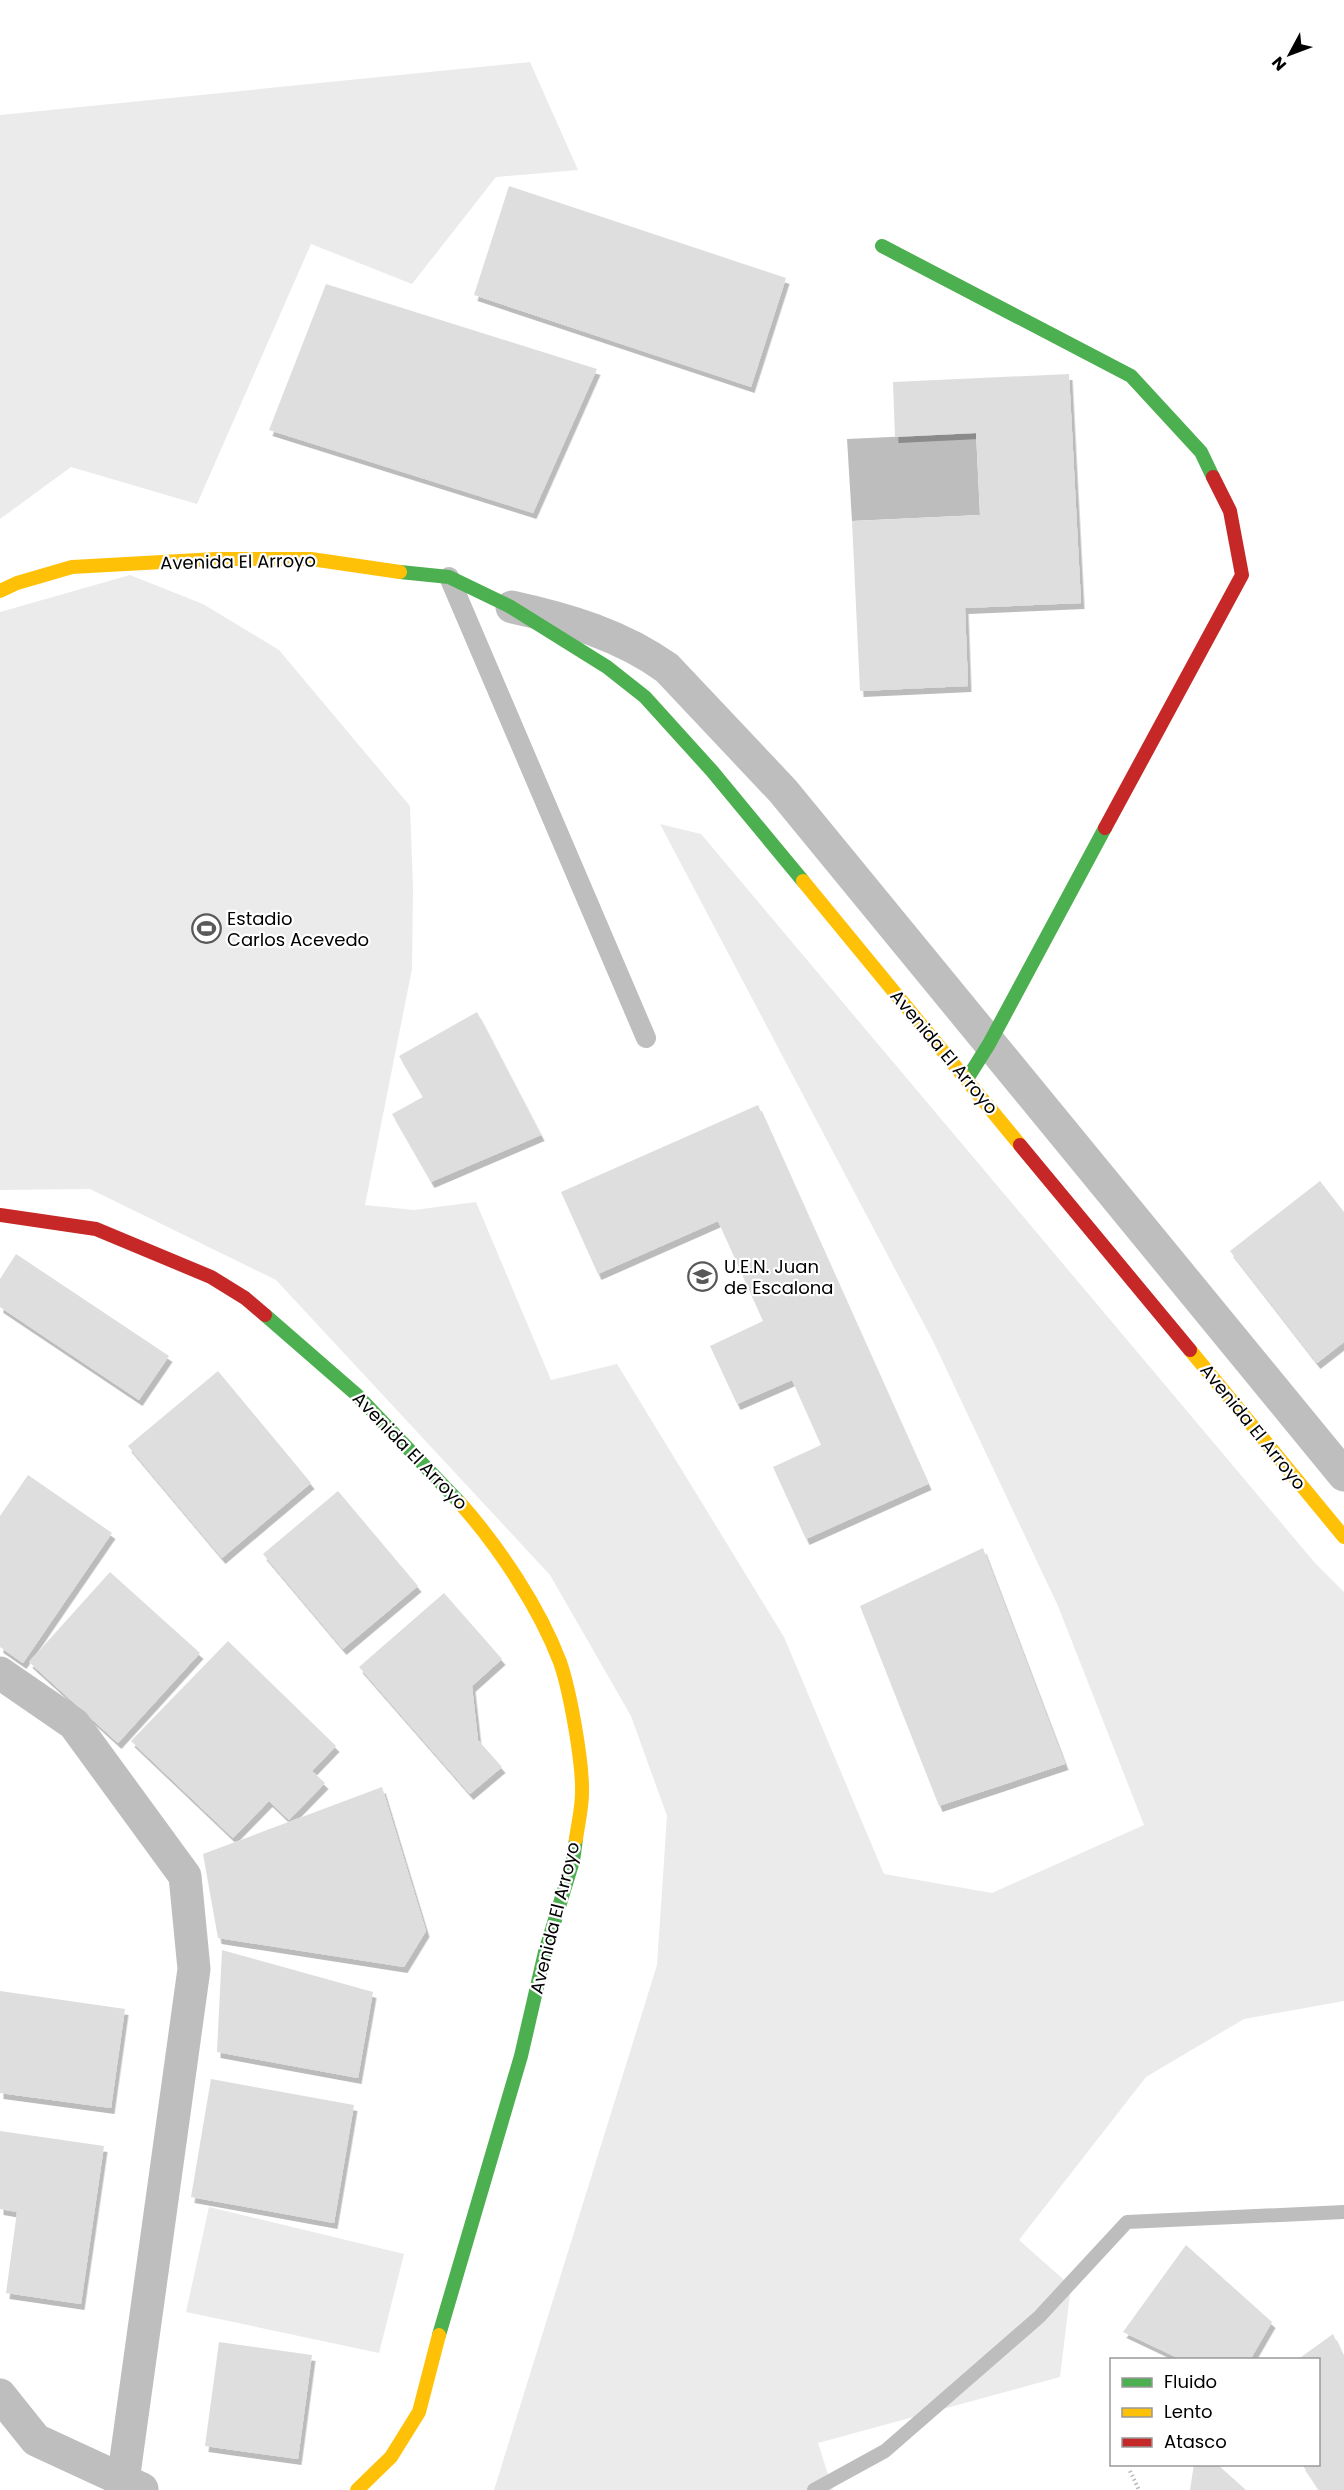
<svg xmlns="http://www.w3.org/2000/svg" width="1344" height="2490" font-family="Poppins,sans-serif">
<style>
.green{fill:#ebebeb}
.water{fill:#bdbdbd}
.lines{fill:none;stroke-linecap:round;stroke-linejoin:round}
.stream{stroke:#bdbdbd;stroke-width:14}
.building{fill:#dedede;filter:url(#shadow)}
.path{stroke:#b9b9b9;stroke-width:4;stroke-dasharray:1.5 3;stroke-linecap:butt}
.lane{stroke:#bebebe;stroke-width:20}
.street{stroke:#bebebe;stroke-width:33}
.fast{stroke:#4caf50;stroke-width:14}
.slow{stroke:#ffc107;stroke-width:14}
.jam{stroke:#c62828;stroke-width:14}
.labels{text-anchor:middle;stroke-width:4.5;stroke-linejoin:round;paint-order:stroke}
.street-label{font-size:18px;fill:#000;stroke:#fff}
.poi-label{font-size:18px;fill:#000;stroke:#fff;text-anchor:start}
</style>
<defs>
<filter id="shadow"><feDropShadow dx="3.5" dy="6" stdDeviation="0" flood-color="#0004"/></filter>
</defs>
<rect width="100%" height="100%" fill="#fff"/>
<g class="green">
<path d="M530,62l48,108 -82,7 -84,107 -101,-40 -114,260 -126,-37 -71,52v-404z"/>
<path d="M130,575l73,29 76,46 131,156 3,82 -1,81 -47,236 49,5 62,-8 75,178 66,-16 167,273 100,237 108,19 152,-68 -86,-219 -124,-263 -274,-519 41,10 614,729 29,29v409l-100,18 -98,58 -127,163 52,46 -11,91 -242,66 15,47h-339l163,-525 10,-149 -36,-100 -81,-141 -274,-295 -186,-91 -90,1v-578z"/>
<path d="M209,2207l195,47 -25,99 -193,-41z"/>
</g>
<path class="water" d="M976,433l4,82 -128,6 -5,-82z"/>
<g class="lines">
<path class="stream" d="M814,2490l71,-39 154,-134 88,-95 217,-10"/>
</g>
<g class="building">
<path d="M509,186l277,92 -35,109 -277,-92z"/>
<path d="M326,284l271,85 -64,144 -264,-83z"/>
<path d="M1069,374l12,229 -116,5 3,78 -108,5 -8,-170 128,-6 -4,-82 -81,4 -2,-55z"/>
<path d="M477,1012l64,123 -110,47 -39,-68 31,-17 -24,-41z"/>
<path d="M758,1105l170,379 -122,55 -33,-72 48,-22 -29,-65 -55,24 -27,-58 53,-25 -45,-100 -120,53 -37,-82z"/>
<path d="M1320,1181l24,31v130l-27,21 -87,-112z"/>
<path d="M16,1254l153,102 -30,44 -139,-93v-28z"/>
<path d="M218,1371l93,112 -89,75 -94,-112z"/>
<path d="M28,1475l84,58 -89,130 -23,-16v-131z"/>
<path d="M338,1491l80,95 -75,63 -80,-95z"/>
<path d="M983,1548l82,216 -126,42 -79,-200z"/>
<path d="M110,1572l90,81 -82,90 -89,-81z"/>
<path d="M444,1593l58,66 -30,27 6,54 24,27 -32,27 -111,-127z"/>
<path d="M228,1641l108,105 -24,25 13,12 -36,37 -20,-19 -36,37 -102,-97z"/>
<path d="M382,1787l44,144 -22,36 -186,-29 -15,-84z"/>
<path d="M222,1950l151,42 -15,86 -141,-26z"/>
<path d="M0,1991l125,18 -14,99 -111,-15z"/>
<path d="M211,2079l143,26 -20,118 -143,-26z"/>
<path d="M0,2131l104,15 -23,158 -75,-11 11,-81 -17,-3z"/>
<path d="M1186,2245l86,77 -22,38h-68l-59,-28z"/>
<path d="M1333,2334l11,24v132h-25l-17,-26h16v-104h-21z"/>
<path d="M219,2342l93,13 -14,104 -93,-13z"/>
<path d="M1194,2464h23l29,26h-56z"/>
</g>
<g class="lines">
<path class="path" d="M1130,2471l9,19"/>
<path class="lane" d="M449,577l197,461"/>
<g class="street">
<path d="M512,607c55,12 109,28 155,61l116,123 561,684"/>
<path d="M0,1673l74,51 111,152 9,93 -71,512"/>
<path d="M0,2395l36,45 106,49"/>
</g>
<g class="fast">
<path d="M882,246l249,130 70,76 12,25"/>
<path d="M400,572l49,5 60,29 98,61 38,30 67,74 91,110"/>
<path d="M967,1079l22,-35 116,-216"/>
<path d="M265,1315l92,80 103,108"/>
<path d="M439,2335l82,-279 24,-104 28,-91 3,-22"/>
</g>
<g class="slow">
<path d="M0,591l17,-8 55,-16 144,-8h95l89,13"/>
<path d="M803,881l217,264"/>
<path d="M1190,1350l154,187"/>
<path d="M460,1503c39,44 79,104 100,159 10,29 23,101 22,131 0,15 -4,31 -6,46"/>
<path d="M357,2490l34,-33 28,-45 20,-77"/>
</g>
<g class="jam">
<path d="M1105,828l137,-253 -12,-64 -17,-34"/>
<path d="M1020,1145l170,205"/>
<path d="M0,1215l96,14 115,48 34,21 20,17"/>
</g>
</g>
<defs>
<symbol id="stadium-ring" viewBox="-11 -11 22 22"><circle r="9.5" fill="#fff" stroke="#595959" stroke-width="1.5"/><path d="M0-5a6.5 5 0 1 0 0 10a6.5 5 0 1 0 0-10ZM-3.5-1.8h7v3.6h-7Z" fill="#595959"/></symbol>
<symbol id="school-ring" viewBox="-11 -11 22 22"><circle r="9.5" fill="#fff" stroke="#595959" stroke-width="1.5"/><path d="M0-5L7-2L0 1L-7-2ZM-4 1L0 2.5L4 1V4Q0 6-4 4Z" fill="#595959"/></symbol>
</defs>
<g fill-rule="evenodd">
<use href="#stadium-ring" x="190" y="912" width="33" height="33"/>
<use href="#school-ring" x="686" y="1260" width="33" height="33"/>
</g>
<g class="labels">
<g class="street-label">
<text transform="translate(238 562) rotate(-1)" y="6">Avenida El Arroyo</text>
<text transform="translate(944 1052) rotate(50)" y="6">Avenida El Arroyo</text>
<text transform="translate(1253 1427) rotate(51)" y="6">Avenida El Arroyo</text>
<text transform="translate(410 1451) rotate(46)" y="6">Avenida El Arroyo</text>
<text transform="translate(555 1918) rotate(-76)" y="6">Avenida El Arroyo</text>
</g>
<g class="poi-label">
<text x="227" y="925">Estadio<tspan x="227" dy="21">Carlos Acevedo</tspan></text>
<text x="724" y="1273">U.E.N. Juan<tspan x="724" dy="21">de Escalona</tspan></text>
</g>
</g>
<rect x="1110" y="2358" width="210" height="108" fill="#ffffff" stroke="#999999" stroke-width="1.5"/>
<rect x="1122" y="2378" width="30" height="9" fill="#4caf50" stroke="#999999" stroke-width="1.5"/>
<text x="1164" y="2388" font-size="18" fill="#000000">Fluido</text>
<rect x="1122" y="2408" width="30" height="9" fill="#ffc107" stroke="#999999" stroke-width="1.5"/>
<text x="1164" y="2418" font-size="18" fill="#000000">Lento</text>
<rect x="1122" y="2438" width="30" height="9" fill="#c62828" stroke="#999999" stroke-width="1.5"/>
<text x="1164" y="2448" font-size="18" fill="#000000">Atasco</text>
<g transform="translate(1290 54) rotate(229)" stroke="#ffffff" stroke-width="4.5" paint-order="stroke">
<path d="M0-4.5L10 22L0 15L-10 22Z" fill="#000000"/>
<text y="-9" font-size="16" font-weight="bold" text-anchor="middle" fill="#000000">N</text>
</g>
</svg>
